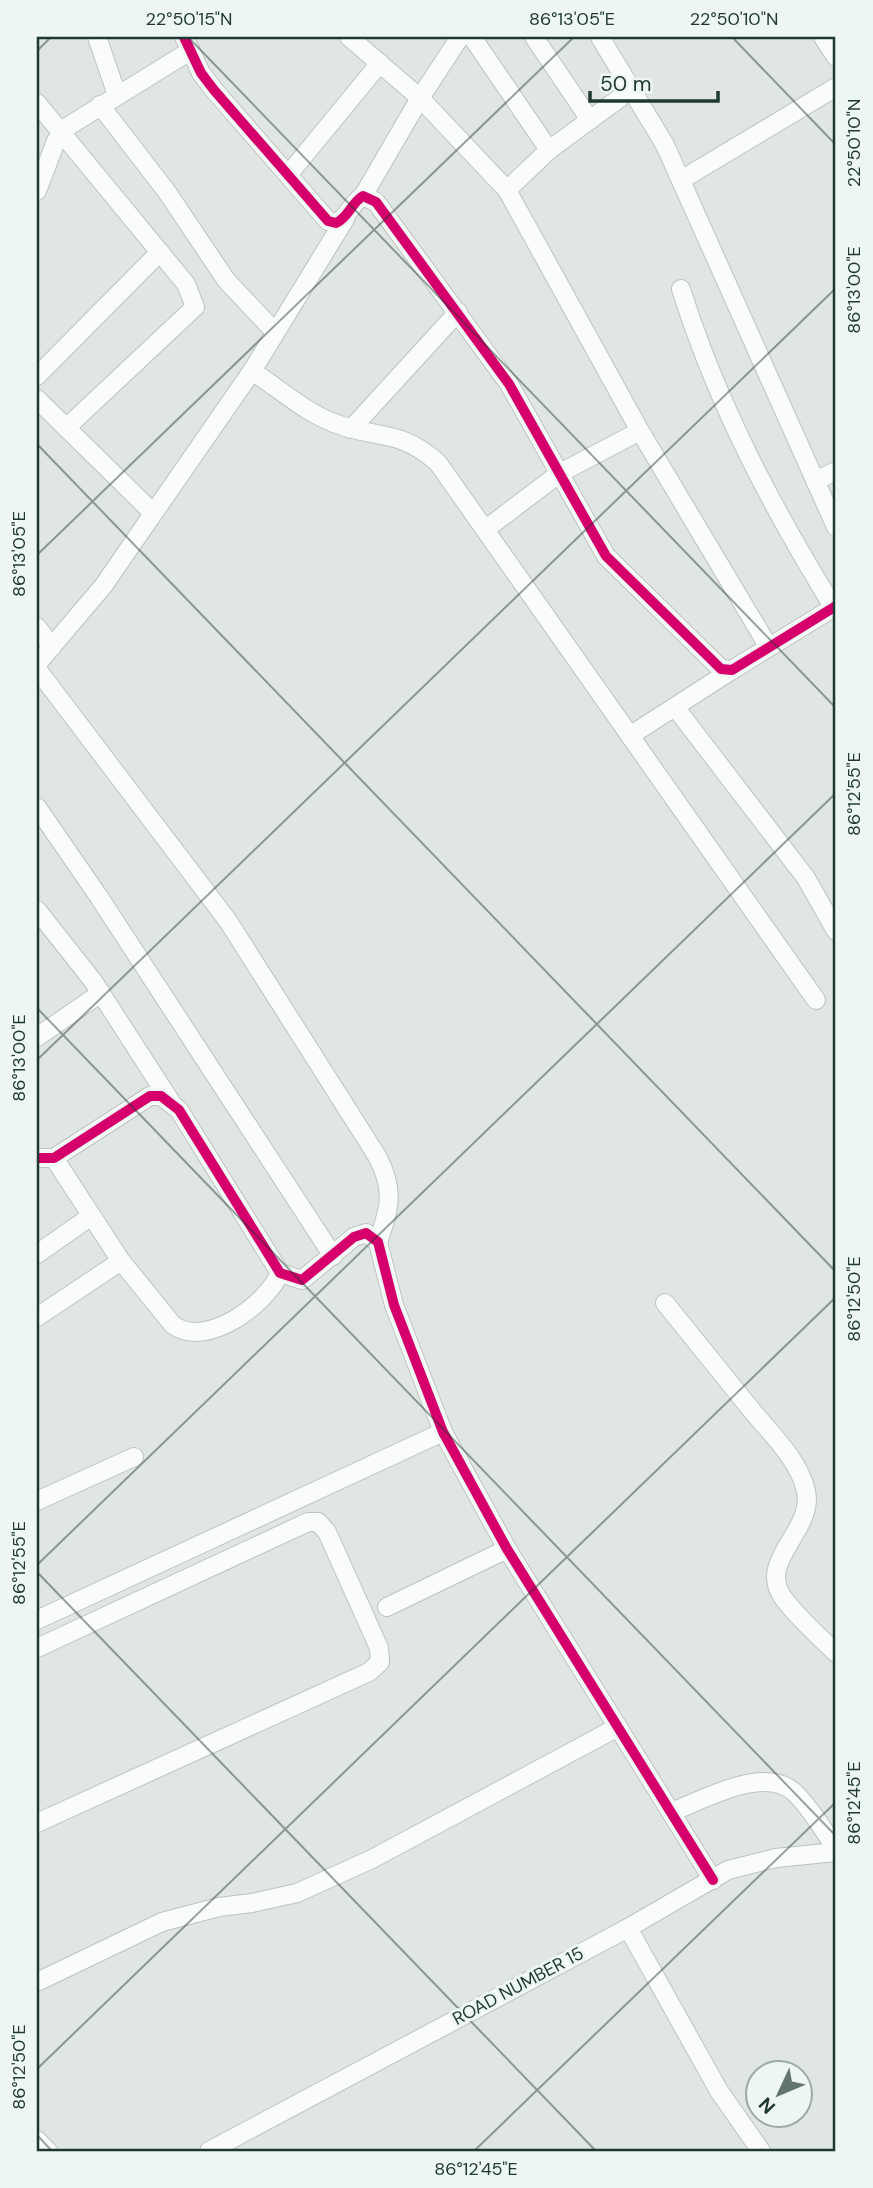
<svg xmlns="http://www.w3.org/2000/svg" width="873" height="2188" font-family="'DM Sans',sans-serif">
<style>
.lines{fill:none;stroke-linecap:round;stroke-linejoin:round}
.minor-casing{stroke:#bdc3c0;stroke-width:20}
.minor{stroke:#fafbfb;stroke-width:18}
.cycleway-casing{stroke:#edf6f2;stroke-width:15}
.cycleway{stroke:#d6006c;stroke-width:10}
.ticks{fill:none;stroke:#1f3831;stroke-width:2;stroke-opacity:0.45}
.labels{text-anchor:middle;stroke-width:6;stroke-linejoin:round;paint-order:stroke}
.street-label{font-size:18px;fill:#1f3831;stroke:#edf6f2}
.neatline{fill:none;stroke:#1f3831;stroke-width:2.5}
.ticks-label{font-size:18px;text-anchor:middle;fill:#1f3831}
</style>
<rect width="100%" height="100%" fill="#e0e6e3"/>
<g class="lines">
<defs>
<g id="minor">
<path d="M97,37l20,58"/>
<path d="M184,37l17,36 13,17 114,131 8,2c13,-6 15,-20 27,-27l13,6 133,182 97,172 115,113 11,1 104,-64"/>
<path d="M349,37l71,61 87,92 133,241 128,215"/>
<path d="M472,37l77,113"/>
<path d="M534,37l56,83"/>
<path d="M600,37l65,108 171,382"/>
<path d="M823,37l13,20"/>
<path d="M37,103l149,181 9,23 -129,121"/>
<path d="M100,105l67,87 59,88 49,52"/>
<path d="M288,175l92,-112"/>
<path d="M681,180l155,-93"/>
<path d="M507,190l42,-40 83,-61"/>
<path d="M37,191l19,-50 11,-14 123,-76"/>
<path d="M363,196l57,-98 40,-61"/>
<path d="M681,289c36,114 90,217 153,319"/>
<path d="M252,371c26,17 53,41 82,52 43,17 65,5 104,40l378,537"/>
<path d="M37,376l123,-124"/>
<path d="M37,399l115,113"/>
<path d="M351,429l107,-117"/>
<path d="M815,481l21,-10"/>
<path d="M486,529l74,-56 80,-42"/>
<path d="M37,627l15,20"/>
<path d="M37,664l67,-79 24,-35 124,-179 93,-152"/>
<path d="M37,669l191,252 149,235c18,34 13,51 1,86"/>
<path d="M675,707l131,171 30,53"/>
<path d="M631,735l101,-65"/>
<path d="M37,807l62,90 234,359"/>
<path d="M37,910l56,71 78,121"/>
<path d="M37,1037l64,-44"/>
<path d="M37,1158h17l96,-62h11l18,14 101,163 22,7 52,-43 12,-4 12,9 16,63 49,127 64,117 206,331"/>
<path d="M54,1158l67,103 52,64c33,24 93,-20 107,-52"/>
<path d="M37,1254l53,-37"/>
<path d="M665,1303c28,35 56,69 84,104 20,25 50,52 57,84 9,40 -51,70 -22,108 15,20 35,37 52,54"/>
<path d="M37,1317l84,-56"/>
<path d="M37,1501l97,-44"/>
<path d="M387,1607l120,-58"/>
<path d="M37,1620l406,-188"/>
<path d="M37,1648l271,-126h10l9,10 52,116 1,14 -11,10 -332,151"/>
<path d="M671,1812c33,-12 92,-47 123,-20 16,15 29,38 42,56"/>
<path d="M628,1928l91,163 42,60"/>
<path d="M37,1982l125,-60 57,-15 33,-4 45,-10 75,-34 246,-132"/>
<path d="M37,2140l11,11"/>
<path d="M209,2151l419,-223 100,-58 48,-12 60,-6"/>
</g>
</defs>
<use href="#minor" class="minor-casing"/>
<use href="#minor" class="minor"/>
<defs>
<g id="cycleway">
<path d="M184,37l17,36 13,17 114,131 8,2c13,-6 15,-20 27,-27l13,6 133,182 97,172 115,113 11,1 104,-64"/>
<path d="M37,1158h17l96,-62h11l18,14 101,163 22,7 52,-43 12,-4 12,9 16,63 49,127 64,117 206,331"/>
</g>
</defs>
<use href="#cycleway" class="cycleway-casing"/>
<use href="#cycleway" class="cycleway"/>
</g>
<path class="ticks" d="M188,37l648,671M732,37l104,108M37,51l14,-14M37,444l799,828M37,555l537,-518M37,1008l799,828M37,1060l799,-772M37,1565l799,-772M37,1572l559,579M37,2069l799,-772M37,2135l15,16M474,2151l362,-349"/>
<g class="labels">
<g class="street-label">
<text transform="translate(518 1986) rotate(-28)" y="6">ROAD NUMBER 15</text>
</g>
</g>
<rect width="873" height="2188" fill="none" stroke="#edf6f2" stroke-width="77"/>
<g transform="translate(779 2094) rotate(226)"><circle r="33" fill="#edf6f2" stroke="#9baaa5" stroke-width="2"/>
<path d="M0-5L12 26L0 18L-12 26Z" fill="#63756f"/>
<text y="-10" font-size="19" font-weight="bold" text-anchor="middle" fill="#1f3831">N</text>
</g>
<path d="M590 91v10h128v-10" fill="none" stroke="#1f3831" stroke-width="3.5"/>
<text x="600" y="91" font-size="21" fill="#1f3831" stroke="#edf6f2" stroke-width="5" paint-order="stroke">50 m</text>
<rect x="38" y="38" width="796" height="2112" class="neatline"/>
<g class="ticks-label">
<text x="189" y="25">22°50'15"N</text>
<text x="572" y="25">86°13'05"E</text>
<text x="734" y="25">22°50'10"N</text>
<text transform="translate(854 143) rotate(-90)" y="6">22°50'10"N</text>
<text transform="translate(854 290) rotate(-90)" y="6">86°13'00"E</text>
<text transform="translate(19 554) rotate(-90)" y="6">86°13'05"E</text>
<text transform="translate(854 794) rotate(-90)" y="6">86°12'55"E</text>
<text transform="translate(19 1058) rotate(-90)" y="6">86°13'00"E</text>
<text transform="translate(854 1299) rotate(-90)" y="6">86°12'50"E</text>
<text transform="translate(19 1563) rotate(-90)" y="6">86°12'55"E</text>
<text transform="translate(854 1803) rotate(-90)" y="6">86°12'45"E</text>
<text transform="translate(19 2067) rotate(-90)" y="6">86°12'50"E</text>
<text x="476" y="2175">86°12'45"E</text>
</g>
</svg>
